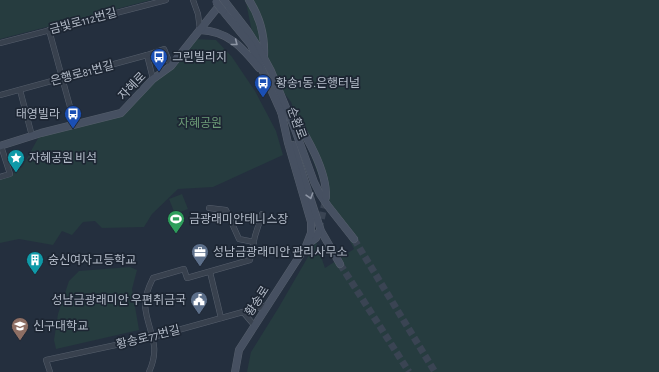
<svg xmlns="http://www.w3.org/2000/svg" width="659" height="372" font-family="'Alegreya Sans','Noto Sans KR',sans-serif">
<style>
.green{fill:#263c3f}
.lines{fill:none;stroke-linecap:round;stroke-linejoin:round}
.secondary-tunnel{stroke:#3a4453;stroke-width:7;stroke-dasharray:7 3.5;stroke-linecap:butt}
.street-casing{stroke:#565f6c;stroke-width:6}
.secondary-casing{stroke:#565f6c;stroke-width:8}
.street{stroke:#38414e;stroke-width:5}
.secondary{stroke:#465061;stroke-width:7}
.secondary-bridge-casing{stroke:#565f6c;stroke-width:8;stroke-linecap:butt}
.secondary-bridge{stroke:#465061;stroke-width:7}
.oneway{stroke:#8e96a5}
.labels{text-anchor:middle;stroke-width:3.5;stroke-linejoin:round;paint-order:stroke}
.street-label{font-size:12px;fill:#b4bcc9;stroke:#1d2633}
.poi-label{font-size:12px;fill:#b4bcc9;stroke:#1d2633;text-anchor:start}
.park-label{font-size:12px;fill:#6b9a76;stroke:#1d2633}
</style>
<rect width="100%" height="100%" fill="#242f3e"/>
<g class="green">
<path d="M0,0h151l-151,39z"/>
<path d="M244,0h415v372h-412l4,-20 28,-45 26,-45 11,-20 9,26 29,-19 -30,-59 -33,-88 -34,-45 -11,-55z"/>
<path d="M193,39l23,1 16,17 23,34 21,40 7,24 -70,32 -35,2 -26,25 -8,13 -42,1 -7,-7 -12,1 -11,13 -10,-4 -9,14 -34,-6 -19,4v-66l14,-4 8,-6 19,-34 80,-20z"/>
<path d="M182,194l6,15 -13,5 -6,-15z"/>
<path d="M130,267l7,3 -5,19 7,41 -83,19 -2,-9 4,-26 11,-33 10,-10z"/>
</g>
<g class="lines">
<g class="secondary-tunnel">
<path d="M319,229l7,-31"/>
<path d="M354,239l81,133"/>
<path d="M340,264l69,108"/>
</g>
<defs>
<g id="street">
<path d="M193,0l5,14 2,16"/>
<path d="M49,30l26,95"/>
<path d="M0,43l166,-43"/>
<path d="M147,55l6,24"/>
<path d="M20,90l12,46"/>
<path d="M0,95l147,-40 17,-6 7,17"/>
<path d="M0,177l10,-3 -9,-28"/>
<path d="M209,208l17,2 13,29 15,3"/>
<path d="M210,272l11,46"/>
<path d="M243,312l25,-7"/>
<path d="M50,372l-4,-12 107,-23 90,-25 11,13"/>
<path d="M149,372c13,-28 -2,-41 -4,-67 0,-10 4,-19 8,-27l31,-9 3,9 63,-18 5,-24 7,-22"/>
</g>
<g id="secondary">
<path d="M249,0c11,17 16,36 15,56"/>
<path d="M226,3l21,27 11,17 13,24 23,56 20,55 6,12 8,12 26,33"/>
<path d="M223,11l28,34 31,69"/>
<path d="M200,30c28,1 42,17 59,38"/>
<path d="M292,113c14,23 35,57 34,84"/>
<path d="M293,145l28,86 19,33"/>
<path d="M0,146l41,-13 80,-20 32,-34 18,-13 51,-64"/>
<path d="M308,244l8,-6 2,-5"/>
<path d="M235,372l4,-22 67,-104 5,-13v-11l-23,-79 -7,-32"/>
</g>
</defs>
<use href="#street" class="street-casing"/>
<use href="#secondary" class="secondary-casing"/>
<use href="#street" class="street"/>
<use href="#secondary" class="secondary"/>
<defs>
<g id="secondary-bridge">
<path d="M224,0l2,3"/>
<path d="M216,2l7,9"/>
</g>
</defs>
<use href="#secondary-bridge" class="secondary-bridge-casing"/>
<use href="#secondary-bridge" class="secondary-bridge"/>
</g>
<defs><path id="oneway-chevron" d="M-2-3.5L2.5 0L-2 3.5" fill="none" stroke-width="1.6" stroke-linecap="round" stroke-linejoin="round"/></defs>
<g class="oneway">
<use href="#oneway-chevron" transform="translate(235 43) rotate(38)"/>
<use href="#oneway-chevron" transform="translate(310 196) rotate(73)"/>
</g>
<defs>
<symbol id="bus-pin" viewBox="-11 -11 22 30"><path d="M0 17L-7.5 6A9.5 9.5 0 1 1 7.5 6Z" fill="#1a4fb4" stroke="#1d2633"/><path d="M-5-6H5V4H4V6H2V4H-2V6H-4V4H-5ZM-3.5-4V0h7V-4ZM-3.5 1.2v1.5H-2V1.2ZM2 1.2v1.5H3.5V1.2Z" fill="#fff"/></symbol>
<symbol id="sight-pin" viewBox="-11 -11 22 30"><path d="M0 17L-7.5 6A9.5 9.5 0 1 1 7.5 6Z" fill="#0f9aa8" stroke="#1d2633"/><path d="M0-6L1.8-2.2L6-1.7L2.9 1.2L3.7 5.4L0 3.3L-3.7 5.4L-2.9 1.2L-6-1.7L-1.8-2.2Z" fill="#fff"/></symbol>
<symbol id="stadium-pin" viewBox="-11 -11 22 30"><path d="M0 17L-7.5 6A9.5 9.5 0 1 1 7.5 6Z" fill="#2e9e5b" stroke="#1d2633"/><path d="M0-5a6.5 5 0 1 0 0 10a6.5 5 0 1 0 0-10ZM-3.5-1.8h7v3.6h-7Z" fill="#fff"/></symbol>
<symbol id="office-pin" viewBox="-11 -11 22 30"><path d="M0 17L-7.5 6A9.5 9.5 0 1 1 7.5 6Z" fill="#5c6f8a" stroke="#1d2633"/><path d="M-6-3h4V-5.5h4V-3h4V5H-6ZM-1-4.5V-3h2v-1.5ZM-6 0V1H6V0Z" fill="#fff"/></symbol>
<symbol id="building-pin" viewBox="-11 -11 22 30"><path d="M0 17L-7.5 6A9.5 9.5 0 1 1 7.5 6Z" fill="#0f9aa8" stroke="#1d2633"/><path d="M-4-6H4V6H1V3H-1V6H-4ZM-2.5-4.3h1.7v1.8h-1.7ZM.8-4.3h1.7v1.8H.8ZM-2.5-1h1.7V.8h-1.7ZM.8-1h1.7V.8H.8Z" fill="#fff"/></symbol>
<symbol id="civic-pin" viewBox="-11 -11 22 30"><path d="M0 17L-7.5 6A9.5 9.5 0 1 1 7.5 6Z" fill="#5c6f8a" stroke="#1d2633"/><path d="M-.6-6.5H3V-4.5H.6V-3L4-1V1h2V6H-6V1h2V-1L-.6-3ZM-1.2 2.5V6h2.4V2.5Z" fill="#fff"/></symbol>
<symbol id="university-pin" viewBox="-11 -11 22 30"><path d="M0 17L-7.5 6A9.5 9.5 0 1 1 7.5 6Z" fill="#8d6e63" stroke="#1d2633"/><path d="M0-5L7-2L0 1L-7-2ZM-4 1L0 2.5L4 1V4Q0 6-4 4Z" fill="#fff"/></symbol>
</defs>
<g fill-rule="evenodd">
<use href="#bus-pin" x="149" y="47" width="20" height="27"/>
<use href="#bus-pin" x="253" y="73" width="20" height="27"/>
<use href="#bus-pin" x="63" y="104" width="20" height="27"/>
<use href="#sight-pin" x="6" y="148" width="20" height="27"/>
<use href="#stadium-pin" x="166" y="209" width="20" height="27"/>
<use href="#office-pin" x="190" y="242" width="20" height="27"/>
<use href="#building-pin" x="25" y="250" width="20" height="27"/>
<use href="#civic-pin" x="189" y="290" width="20" height="27"/>
<use href="#university-pin" x="10" y="316" width="20" height="27"/>
</g>
<g class="labels">
<g class="street-label">
<text transform="translate(83 21) rotate(-15)" y="4">금빛로112번길</text>
<text transform="translate(82 73) rotate(-15)" y="4">은행로81번길</text>
<text transform="translate(132 86) rotate(-46)" y="4">자혜로</text>
<text transform="translate(297 123) rotate(70)" y="4">순환로</text>
<text transform="translate(257 301) rotate(-57)" y="4">황송로</text>
<text transform="translate(148 337) rotate(-14)" y="4">황송로77번길</text>
</g>
<g class="poi-label">
<text x="172" y="61">그린빌리지</text>
<text x="276" y="87">황송1동.은행터널</text>
<text x="60" y="118" text-anchor="end">태영빌라</text>
<text x="29" y="162">자혜공원 비석</text>
<text x="189" y="223">금광래미안테니스장</text>
<text x="213" y="256">성남금광래미안 관리사무소</text>
<text x="48" y="264">숭신여자고등학교</text>
<text x="186" y="304" text-anchor="end">성남금광래미안 우편취금국</text>
<text x="33" y="330">신구대학교</text>
</g>
<g class="park-label">
<text x="200" y="127">자혜공원</text>
</g>
</g>
</svg>
